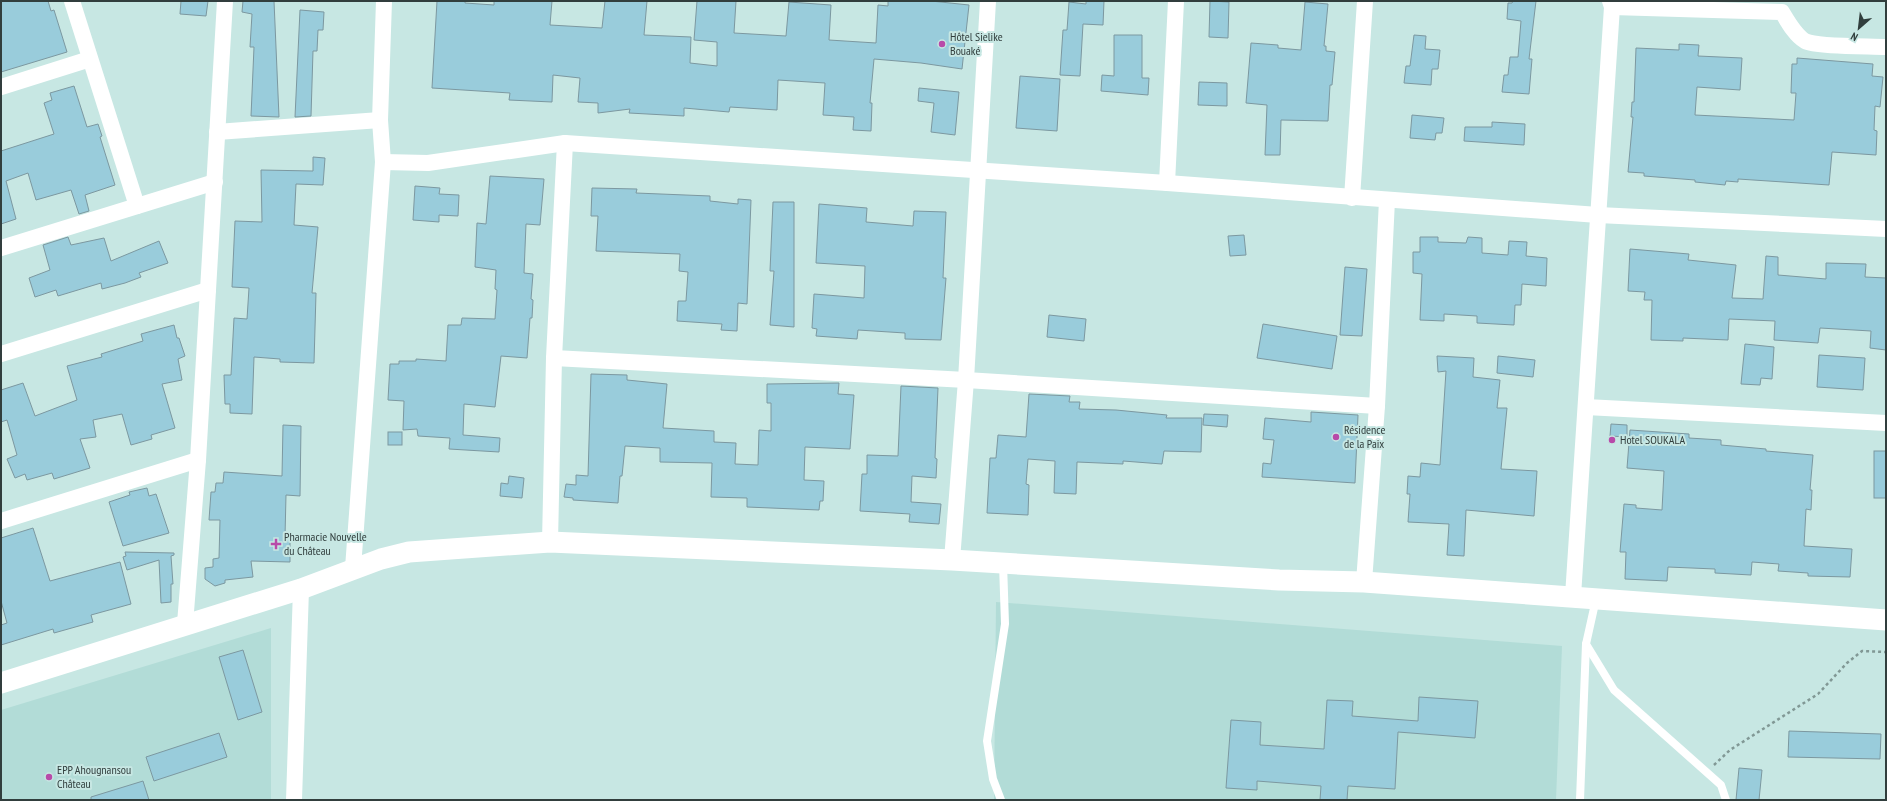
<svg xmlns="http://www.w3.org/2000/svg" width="1887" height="801" font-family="'PT Sans Narrow',sans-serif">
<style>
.built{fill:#b2dcd7}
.building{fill:#99ccdb;stroke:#7c98a0}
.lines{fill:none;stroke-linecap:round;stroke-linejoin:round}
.path{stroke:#819895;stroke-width:2.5;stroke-dasharray:3 3;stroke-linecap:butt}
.service{stroke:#fff;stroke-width:8}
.minor{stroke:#fff;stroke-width:16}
.tertiary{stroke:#fff;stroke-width:21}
.poi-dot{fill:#b84aa9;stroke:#c7e7e3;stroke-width:1.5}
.labels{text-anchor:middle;stroke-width:4;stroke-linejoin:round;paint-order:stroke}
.poi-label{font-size:12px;fill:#313e3d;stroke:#c7e7e3;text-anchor:start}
</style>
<rect width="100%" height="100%" fill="#c7e7e3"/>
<g class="built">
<path d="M996,602l566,44 -6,154h-562z"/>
<path d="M271,628v172h-270v-90z"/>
</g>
<g class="building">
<path d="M1,1h47l3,10 3,-1 13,42 -66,20z"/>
<path d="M181,1h27l-2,15 -26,-2z"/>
<path d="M243,1h31l5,116 -28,-1 3,-69h-4l2,-33 -10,-2z"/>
<path d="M437,1h28v2l29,2v-4h58l-2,24 52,3 3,-27h42l-3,34 47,2 -1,26 27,3v-24l-23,-2 3,-39h39l-2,32 52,3 3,-34 42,3 -2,35 47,3 2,-38 10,1v-5h43l38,4 -7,64 -41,-6 -47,-4 -4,44h2l-1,28 -18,-1 1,-13 -31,-2 2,-32 -47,-3 -1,30 -47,-3 -1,5 -45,-4v8l-55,-3 1,-4 -32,4v-10l-20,-1 2,-24 -27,-3 -1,27 -43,-2 1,-7 -78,-5z"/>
<path d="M1086,1h18l-1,24 -20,-1 -3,52 -20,-1 3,-45h4l2,-28 17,2z"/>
<path d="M1210,1l19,1 -1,36 -19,-1z"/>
<path d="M1513,1h23l-7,58h3l-3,35 -27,-2 2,-17h4l2,-18h8l3,-36 -14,-2 1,-16h4z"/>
<path d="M1305,2l23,2 -4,42h2v5l9,1 -3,33h-2l-2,36 -47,-1 -1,35h-15l2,-50 -21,-2 5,-60 27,2v3l23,2z"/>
<path d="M300,10l24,2 -1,18h-5l-1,21h-4l-2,65 -16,1z"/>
<path d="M1114,35h28v43h7l-1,17 -47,-4 1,-16 12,1z"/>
<path d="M1414,35l12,1 -1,13 15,1 -2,19h-6l-1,16 -27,-2 2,-17h4z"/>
<path d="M1679,44l20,1 -1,11 44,2 -2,32 -43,-3 -2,28 99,5 2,-27h-5l1,-29h5v-6l76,6 -1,12 11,1 -3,30 -5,-1 -1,24 3,1 -1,24 -44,-3 -3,33 -91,-6v3l-12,-1 -1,4 -30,-3v-2l-51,-4v-3l-16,-1 5,-55h-2l1,-15h2l2,-54 43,2z"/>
<path d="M1020,76l40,3 -3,52 -41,-3z"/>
<path d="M1199,82l28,1v23l-29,-1z"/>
<path d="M74,86l13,41 11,-3 4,12 -2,1 15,48 -30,10 4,16 -10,3 -8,-24 -35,10 -8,-27 -22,8 10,38 -15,5v-73l53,-17 -10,-31 8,-3 -2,-7z"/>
<path d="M919,88l40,4 -4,43 -24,-3 3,-29 -16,-2z"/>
<path d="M1412,115l32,3 -2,15h-6l-1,7 -25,-2z"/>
<path d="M1492,122l33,2 -1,21 -60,-4 1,-14h27z"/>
<path d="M313,157l12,1 -2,27 -27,-1 -2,41 24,2 -6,66h4l-2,70 -34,-1v-3l-26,-2 -2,57 -22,-1v-9h-5l-1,-29h7l3,-57 13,1 2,-31 -17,-1 3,-66 27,1 -1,-52 52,1z"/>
<path d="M490,176l54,3 -4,46 -14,-1 -2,49 9,1 -2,25 2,1 -1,18h-2l-3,40 -26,-2 -6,51 -31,-3 -1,31 37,3 -1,14 -50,-3 1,-11 -32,-2 -1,-7 -14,1 1,-29 -16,-1 2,-36h9v-3h17v-2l30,2 2,-36h13l1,-7 33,1 2,-29 -2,-1 1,-19 -21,-3 2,-44 9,1z"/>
<path d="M415,186l25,2 -1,6 20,1 -1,21 -19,-1v7l-26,-2z"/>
<path d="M592,188l45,1 -1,4 74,3v5l28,3v-5l13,1 -4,104 -9,-1 -1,28 -16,-1 1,-6 -45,-3 1,-20h8l2,-29 -9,-1 1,-17 -84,-3 2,-35h-7z"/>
<path d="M773,202h21v125l-24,-2 4,-54h-4z"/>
<path d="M819,204l48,4 -1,14 47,4 1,-15 32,1 -3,66h3l-5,62 -36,-1v-6l-47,-3 -1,9 -41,-3 1,-7 -5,-1 2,-34 50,4 1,-32 -49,-3z"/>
<path d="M1244,235l2,20 -16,1 -2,-20z"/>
<path d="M68,237l3,8 33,-7 7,23 48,-20 9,22 -29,10 2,4 -16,6 -23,6 -1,-6 -43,13 -2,-6 -21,7 -6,-19 21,-8 -7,-25z"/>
<path d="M1420,237h18v5l28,1 2,-6 14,1v15l26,2 1,-14 18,1 -1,14 21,2 -1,28 -24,-2 -1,21h-6l-1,20 -37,-2v-7l-33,-2v7l-24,-1 2,-46 -9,-1v-21h7z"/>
<path d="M1630,249l59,5 -1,6 48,5 -4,33 31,1 3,-43 12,1v18l48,4v-16l40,1 -1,13 21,1v72l-16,-2 1,-17 -51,-3 -2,15 -44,-3 1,-19 -46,-2 -1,21 -45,-2v3l-32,-1 1,-40h-8l1,-8 -17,-1z"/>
<path d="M1345,267l22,2 -5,67 -22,-1z"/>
<path d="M1049,315l37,4 -2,22 -37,-4z"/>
<path d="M1263,324l74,12 -5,33 -75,-11z"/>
<path d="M174,325l3,13h2l6,18 -7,3 4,21 -20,4 13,44 -24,7 1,4 -21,6 -9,-31 -29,6 3,17 -16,2 10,29 -36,11 -2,-6 -25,7 -2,-6 -10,4 -8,-19 10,-4 -10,-35 -6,2v-32l22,-7 12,33 42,-16 -10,-34 35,-9 -1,-3 42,-13 -2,-7z"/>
<path d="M1745,344l29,3 -2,32 -11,-1 -1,7 -19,-1z"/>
<path d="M1819,355l46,3 -2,32 -46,-3z"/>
<path d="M1437,356l37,2 -1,19 27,3 -3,28h10l-6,61 36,2 -3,45 -68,-6 -2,46 -17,-1 2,-31 -41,-2 2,-28h-3l1,-18 12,1 1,-14 19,2 6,-94 -8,1z"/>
<path d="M1498,356l37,4 -2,17 -36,-4z"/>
<path d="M591,374l36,1v5l40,4 -4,44 51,3v11l22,1 -1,21 23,1 1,-35 12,1v-28h-4v-19l72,-1 -1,11 16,1 -4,54 -45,-2 -1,33 20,1 -1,20h-3l-1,9 -72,-3v-9l-36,-1 1,-34 -52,-1v-14l-35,-2 -3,30h-2l-2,27 -45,-3v-2l-9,-1 2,-13 10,1v-10l12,1z"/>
<path d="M901,386l37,2 -3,70 2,1 -1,19 -24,-2 -1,26 30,2 -2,20 -30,-2 1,-8 -50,-3 2,-37h5v-19l31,1z"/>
<path d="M1029,394l41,2 -1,6h11l-1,7 37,1 51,5 -1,3h36l-1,34 -37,-1 -2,13 -39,-3v3l-46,-2 -1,32 -22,-1 1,-32 -27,-2 -2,25 3,1 -1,30 -41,-2 3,-55h6l2,-23 28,2z"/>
<path d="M1311,412l47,3 -3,68 -93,-6 1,-14 8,1 3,-24 -11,-1 2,-21 46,4z"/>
<path d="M1204,414l24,1 -1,12 -24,-2z"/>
<path d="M1611,424l16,1v12l-17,-1z"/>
<path d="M283,425l18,1 -1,70 -14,-1 -1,42 5,1v24l-39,-1 2,16 -28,3v3l-10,3 -10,-7v-11l8,-1v-8l6,-1 1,-38h-11l2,-28h4l1,-9h7l1,-11 58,4z"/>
<path d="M1630,430l59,4v4l32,2v5l45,4v2l47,4 -3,35h2l-1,20 -5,-1 -2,37 48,3 -2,28 -42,-1v-3l-30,-2 1,-7 -27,-2 -1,13 -36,-2v-4l-47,-2 -1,14 -42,-2 1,-27h-6l4,-48 12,1v3l26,2 2,-39 -37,-3z"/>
<rect x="388" y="432" width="14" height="13"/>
<rect x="1874" y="451" width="12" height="47"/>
<path d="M509,476l15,2 -2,20 -22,-2 1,-13 7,1z"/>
<path d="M147,488l2,8 7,-2 13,39 -46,13 -14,-44 21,-7 -1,-3z"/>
<path d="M33,528l17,53 70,-19 11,42 -40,11 2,7 -39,11 -1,-4 -52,16v-20l6,-2 -6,-22v-63z"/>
<path d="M125,552l49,1v2l-3,1 2,28h-2v18l-10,1 -2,-43 -32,10 -4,-13 3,-1z"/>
<path d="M243,650l19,62 -24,8 -19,-63z"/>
<path d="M1419,697l59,4 -3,37 -77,-6 -3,57 -47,-3 -1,14h-27l1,-14 -64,-5v9l-31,-2 5,-68 30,2 -1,23 64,4 3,-49 26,1 -1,15 66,5z"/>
<path d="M1789,731l92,3 -1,25 -92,-2z"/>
<path d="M219,733l8,24 -73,24 -8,-24z"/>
<path d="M1739,768l23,2 -3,30h-23z"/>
<path d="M143,781l6,19h-58v-3z"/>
</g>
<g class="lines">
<path class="path" d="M1714,765l16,-15 88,-56 29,-31 15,-12 24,1"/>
<g class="service">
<path d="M1596,599l-10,45 28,46 107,95 5,15"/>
<path d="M1001,800l-8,-21 -6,-38 18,-117 -2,-61"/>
<path d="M1580,800l6,-156"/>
</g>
<g class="minor">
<path d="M72,1l65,205"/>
<path d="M1612,7l170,5c6,10 13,23 23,29 11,6 65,5 81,6"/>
<path d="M1,87l89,-28"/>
<path d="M217,132l163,-12"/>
<path d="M383,162l45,1 137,-20 602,40 431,32 288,14"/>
<path d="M1167,183l9,-182"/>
<path d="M1352,198l13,-197"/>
<path d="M1,248l214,-66"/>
<path d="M1,354l207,-64"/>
<path d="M554,358l412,22 411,26"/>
<path d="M1586,407l300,16"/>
<path d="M1,521l197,-61"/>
<path d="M550,542l4,-184 11,-215"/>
<path d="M952,560l14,-180 22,-379"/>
<path d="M353,568l30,-406 -3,-42 4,-119"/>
<path d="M1364,582l13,-176 10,-206"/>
<path d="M1573,596l39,-589 -2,-6"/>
<path d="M185,624l13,-164 27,-459"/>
<path d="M294,800l7,-211"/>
</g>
<path class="tertiary" d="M1,683l300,-94 80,-30 28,-7 141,-10 402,18 327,20 85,2 522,38"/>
</g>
<g class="poi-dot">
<circle cx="942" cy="44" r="4"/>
<circle cx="1336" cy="437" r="4"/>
<circle cx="1612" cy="440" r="4"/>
<path d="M274 538h4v4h4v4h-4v4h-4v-4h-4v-4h4z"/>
<circle cx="49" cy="777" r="4"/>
</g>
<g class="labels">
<g class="poi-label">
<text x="950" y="41">Hôtel Sielike<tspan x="950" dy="14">Bouaké</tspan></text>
<text x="1344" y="434">Résidence<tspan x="1344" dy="14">de la Paix</tspan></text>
<text x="1620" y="444">Hotel SOUKALA</text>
<text x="284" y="541">Pharmacie Nouvelle<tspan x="284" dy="14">du Château</tspan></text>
<text x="57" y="774">EPP Ahougnansou<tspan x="57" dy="14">Château</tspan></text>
</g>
</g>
<rect width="1887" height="801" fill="none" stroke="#313e3d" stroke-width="4"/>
<g transform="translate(1859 28) rotate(208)" stroke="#c7e7e3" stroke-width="3" paint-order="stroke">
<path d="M0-3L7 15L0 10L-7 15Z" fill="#313e3d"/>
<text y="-6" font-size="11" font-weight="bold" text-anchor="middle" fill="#313e3d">N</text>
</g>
</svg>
